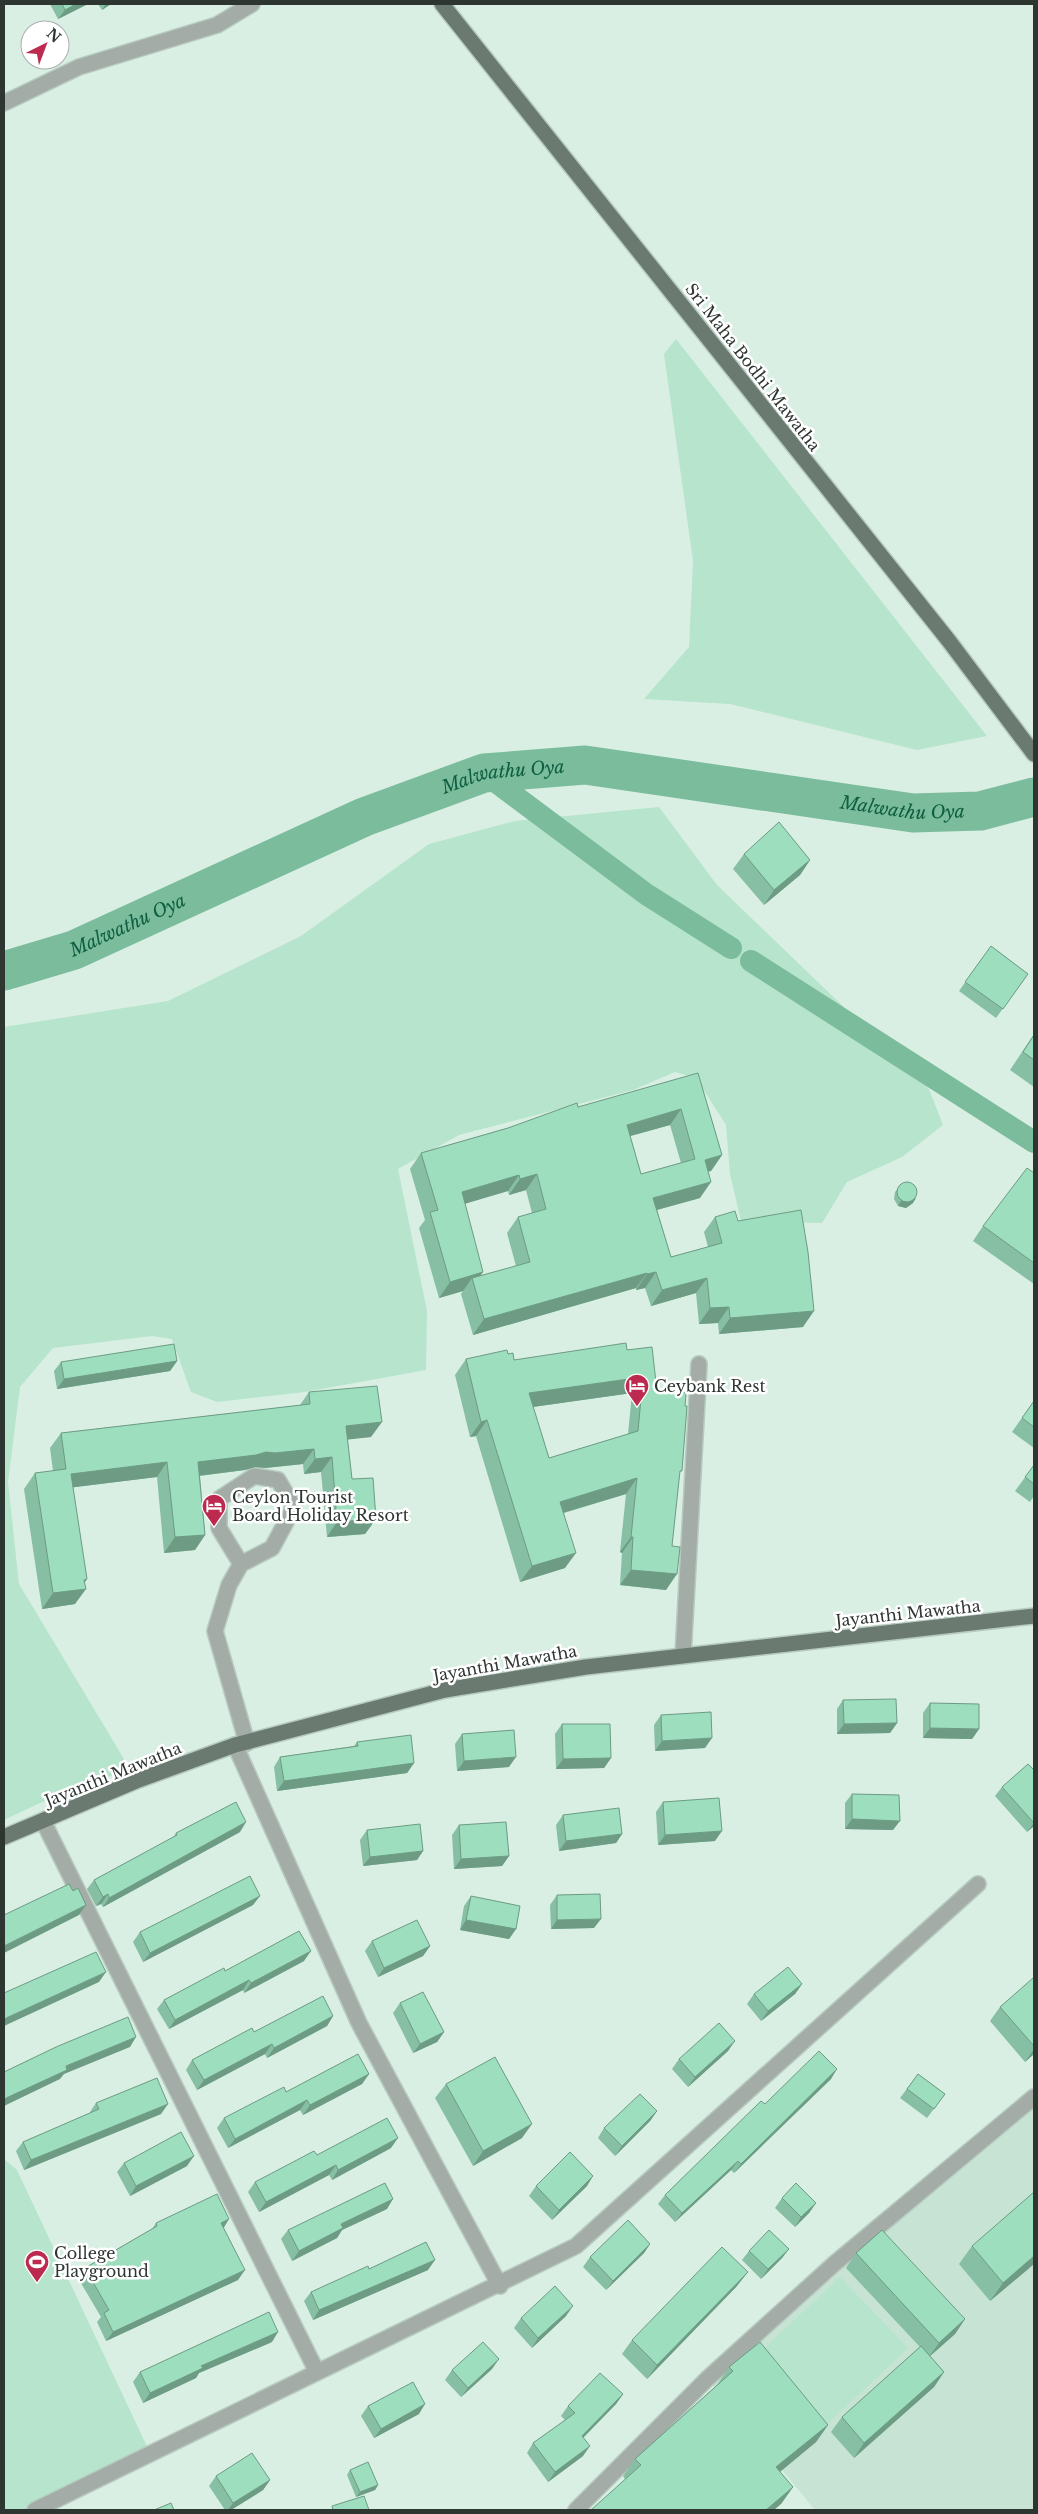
<svg xmlns="http://www.w3.org/2000/svg" width="1038" height="2514" font-family="'Libre Baskerville',serif">
<style>
.built{fill:#c7e3d3}
.green{fill:#b7e4cc}
.lines{fill:none;stroke-linecap:round;stroke-linejoin:round}
.canal{stroke:#7bbc9c;stroke-width:22}
.river{stroke:#7bbc9c;stroke-width:39}
.minor-casing{stroke:#b7cac0;stroke-width:18}
.major-casing{stroke:#b7cac0;stroke-width:18}
.minor{stroke:#a3aca7;stroke-width:15}
.major{stroke:#6a7a71;stroke-width:15}
.wall{fill:#86bfa3;fill-rule:evenodd}
.shaded-wall{fill:#6d9b84}
.building{fill:#9cdebd;stroke:#6d9b84;fill-rule:evenodd}
.labels{text-anchor:middle;stroke-width:5;stroke-linejoin:round;paint-order:stroke}
.street-label{font-size:16px;fill:#2e3632;stroke:#fff}
.poi-label{font-size:16px;fill:#2e3632;stroke:#fff;text-anchor:start}
.water-label{font-size:18px;font-style:italic;fill:#0e5f41;stroke:#fff}
</style>
<rect width="100%" height="100%" fill="#d9efe3"/>
<path class="built" d="M1034,2097v413h-219l-108,-131z"/>
<g class="green">
<path d="M676,339l311,397 -70,14 -187,-46 -86,-5 45,-52 4,-86 -29,-207z"/>
<path d="M659,807l58,78 212,204 14,36 -41,32 -55,25 -25,41 -81,-2 -11,-47 -4,-49 -30,-47 -21,-6 -42,18 -174,45 -61,34 29,142 -1,59 -121,22 -88,10 -26,-10 -19,-53 -20,-3 -99,12 -33,39 -12,95 11,102 111,185 -88,33 -38,18v-793l164,-26 133,-65 128,-92 86,-23z"/>
<path d="M4,2159l13,11 133,283 -115,57h-31z"/>
<path d="M840,2277l68,71 -86,81 -68,-71z"/>
</g>
<g class="lines">
<g class="canal">
<path d="M484,773l162,121 85,54"/>
<path d="M751,961l283,181"/>
</g>
<path class="river" id="s1" d="M4,971l70,-21 290,-133 120,-44 101,-8 328,48 67,-2 54,-14"/>
<defs>
<g id="minor">
<path d="M4,103l75,-36 138,-42 35,-21"/>
<path d="M241,1564l-22,-36v-29l35,-23 24,4 16,27 -22,41 -31,16 -12,21 -14,46 32,112"/>
<path d="M683,1656l16,-292"/>
<path d="M235,1745l124,278 141,263"/>
<path d="M43,1821l274,551"/>
<path d="M35,2510l541,-264 402,-362"/>
<path d="M576,2510l131,-131 127,-115 200,-167"/>
</g>
<g id="major">
<path d="M442,4l507,637 85,113"/>
<path d="M4,1837l132,-56 99,-36 210,-55 141,-23 448,-51"/>
</g>
</defs>
<use href="#minor" class="minor-casing"/>
<use href="#major" class="major-casing"/>
<use href="#minor" class="minor"/>
<use href="#major" class="major"/>
</g>
<g class="wall">
<path d="M50,4h38l-30,15z"/>
<path d="M98,4h13l-9,6z"/>
<path d="M744,854l66,6 -10,15 -36,30 -31,-36z"/>
<path d="M991,946l37,28 -32,44 -37,-27z"/>
<path d="M1034,1034v53l-24,-17z"/>
<path d="M698,1073l24,82 -11,16h-2l-9,27 -43,12 14,47 37,-10 -4,-15 11,-15 23,4 65,106 -84,7 -1,-11 -19,1 -3,-31 -45,13 -6,-18 -9,2v-2l-163,47 -12,-41 2,-3 -24,7 -20,-70 6,-8 -15,-51 11,-16zM670,1125l11,38 -40,11 -11,-38zM526,1190l6,23 -14,4 -11,16 9,33 -36,10 -15,-73 43,-12 1,4z"/>
<path d="M1034,1173v111l-61,-43 10,-15z"/>
<path d="M899,1187l14,16 -7,5 -8,-2 -4,-7 1,-7z"/>
<path d="M627,1350l30,41 22,83 -13,116 -46,-5 2,-32 -2,-1 6,-58 -62,19 1,55 -45,14 -44,-146 -6,1 -15,-62 11,-16 42,-5 6,6zM632,1393l-4,41 -79,24 -16,-51z"/>
<path d="M177,1361l-7,10 -113,18 -3,-18 7,-9z"/>
<path d="M309,1392l62,45 -24,2 5,40 24,40 -11,15 -38,3 -6,-65 -17,2 -1,-10 -38,4 -10,-1 -10,3 -45,6 5,59 -10,15 -31,3 -7,-76 -84,10 12,95 -10,22 -33,5 -18,-120 11,-16 18,-2 -3,-23 11,-15 239,-28z"/>
<path d="M1034,1401v47l-22,-16z"/>
<path d="M1034,1465v31l-4,6 -15,-11z"/>
<path d="M843,1700l54,23 -7,10 -53,1v-25z"/>
<path d="M930,1703l49,26 -7,10 -49,-1v-25z"/>
<path d="M661,1715l44,33 -50,3 -1,-26z"/>
<path d="M562,1724l49,34 -7,10 -48,1 -1,-35z"/>
<path d="M462,1734l47,33 -52,4 -2,-27z"/>
<path d="M357,1742l57,21 -7,10 -130,18 -3,-24 6,-10 74,-11z"/>
<path d="M1034,1770v56l-7,6 -32,-36 7,-9z"/>
<path d="M852,1794l41,36 -48,-1v-26z"/>
<path d="M663,1802l52,39 -57,4 -2,-33z"/>
<path d="M563,1815l59,19 -6,9 -57,8 -3,-26z"/>
<path d="M459,1825l50,31 -7,10 -48,3 -2,-34z"/>
<path d="M367,1830l56,21 -6,9 -54,6 -3,-26z"/>
<path d="M240,1832l-137,75 -2,-3 -5,2 -9,-17 7,-9 79,-42 3,-5z"/>
<path d="M557,1895l37,33 -43,1 -1,-24z"/>
<path d="M471,1896l45,33 -7,10 -49,-9 4,-24z"/>
<path d="M253,1905l-110,57 -10,-20 7,-10z"/>
<path d="M372,1941l58,5 -7,10 -45,21 -13,-26z"/>
<path d="M304,1961l-60,32 -1,-3 -74,39 -12,-20 7,-9 61,-29z"/>
<path d="M1034,1979v75l-9,8 -35,-41 10,-14z"/>
<path d="M802,1984l-7,10 -34,27 -14,-17 7,-10z"/>
<path d="M400,2003l44,29 -7,10 -24,11 -20,-40z"/>
<path d="M333,2016l-6,10 -60,32 -2,-4 -68,36 -11,-20 6,-10 62,-28z"/>
<path d="M728,2051l-40,36 -16,-18 7,-10z"/>
<path d="M369,2074l-7,10 -59,31 -3,-5 -72,38 -11,-20 7,-10z"/>
<path d="M918,2074l27,20 -18,24 -27,-20z"/>
<path d="M831,2079l-97,94 -3,-3 -56,52 -17,-18 7,-9 100,-91z"/>
<path d="M446,2084l76,54 -49,28 -38,-68z"/>
<path d="M96,2103l65,11 -137,56 -8,-19 7,-9 67,-29v-1z"/>
<path d="M657,2111l-7,10 -35,35 -17,-18 6,-10z"/>
<path d="M391,2148l-59,32 -3,-5 -70,37 -11,-20 7,-10 62,-27z"/>
<path d="M124,2163l63,3 -57,30 -13,-24z"/>
<path d="M536,2186h51l-35,34 -23,-24z"/>
<path d="M782,2198l34,5 -7,10 -14,14 -20,-19z"/>
<path d="M387,2209l-45,21 -5,8 -45,23 -11,-22 7,-9z"/>
<path d="M156,2223l68,5 14,52 -132,61 -9,-19 4,-5 -23,-39 7,-10 67,-39z"/>
<path d="M650,2244l-6,9 -38,37 -23,-23 7,-10z"/>
<path d="M972,2246l62,18 -44,37 -31,-37z"/>
<path d="M789,2249l-7,9 -21,21 -19,-19 7,-9z"/>
<path d="M856,2253l109,66 -10,15 -25,22 14,16 -10,15 -80,71 -23,-26 11,-15 78,-70 -74,-79z"/>
<path d="M369,2269l59,1 -115,50 -9,-19 7,-9z"/>
<path d="M737,2286l-90,93 -25,-25 10,-14z"/>
<path d="M566,2316l-34,32 -18,-20 7,-10z"/>
<path d="M272,2342l-73,31 -3,5 -53,25 -10,-21 7,-10z"/>
<path d="M729,2367l99,58 -12,17 -36,30 13,15 -12,17 -156,-25 -2,-3 12,-17 82,-74z"/>
<path d="M492,2369l-31,28 -16,-17 7,-10z"/>
<path d="M623,2394l-7,10 -33,34v18l-35,26 -21,-29 6,-10 32,-23 -4,-4 7,-10z"/>
<path d="M368,2406l51,8 -45,24 -13,-22z"/>
<path d="M350,2470l28,15 -3,5 -19,7 -9,-22z"/>
<path d="M216,2476l54,4 -7,10 -32,20h-6l-16,-24z"/>
</g>
<g class="shaded-wall">
<path d="M76,4h12l-30,15 7,-9z"/>
<path d="M106,4h5l-9,6z"/>
<path d="M810,860l-10,15 -36,30 10,-15z"/>
<path d="M681,1109l-11,16 -54,15 11,-15z"/>
<path d="M722,1155l-11,16 -17,5 11,-16z"/>
<path d="M537,1174l-11,16 -17,5 11,-16z"/>
<path d="M519,1175l-11,16 -57,17 11,-16z"/>
<path d="M711,1182l-11,16 -58,16 11,-16z"/>
<path d="M916,1198l-3,5 -7,5 -8,-2 3,-5z"/>
<path d="M483,1272l-9,13 -2,-7 -9,13 -24,7 11,-16z"/>
<path d="M656,1272l-11,16 -9,2 11,-16z"/>
<path d="M647,1273l-11,15 -163,47 11,-16z"/>
<path d="M707,1278l-11,15 -45,13 11,-16z"/>
<path d="M729,1307l-11,16 -19,1 11,-16z"/>
<path d="M814,1311l-11,16 -84,7 11,-16z"/>
<path d="M177,1361l-7,10 -113,18 7,-10z"/>
<path d="M643,1377l-11,16 -114,16 11,-16z"/>
<path d="M487,1420l-11,16 -6,1 11,-15z"/>
<path d="M382,1422l-11,15 -36,4 11,-15z"/>
<path d="M314,1449l-11,15 -38,4 -10,-1 -10,3 -57,7 10,-15 68,-10z"/>
<path d="M332,1457l-11,15 -17,2 11,-15z"/>
<path d="M167,1462l-10,15 -97,12 11,-15z"/>
<path d="M637,1478l-11,16 -77,23 11,-15z"/>
<path d="M376,1519l-11,15 -38,3 10,-15z"/>
<path d="M205,1535l-10,15 -31,3 11,-16z"/>
<path d="M631,1537h2l-11,16 -2,-1z"/>
<path d="M576,1553l-11,15 -45,14 12,-16z"/>
<path d="M631,1570l46,4 -11,16 -46,-5z"/>
<path d="M87,1579l-7,11 6,-1 -11,15 -33,5 11,-16z"/>
<path d="M897,1723l-7,10 -53,1 7,-10z"/>
<path d="M930,1728l49,1 -7,10 -49,-1z"/>
<path d="M712,1738l-7,10 -50,3 7,-10z"/>
<path d="M516,1757l-7,10 -52,4 7,-10z"/>
<path d="M611,1758l-7,10 -48,1 7,-10z"/>
<path d="M414,1763l-7,10 -130,18 7,-10z"/>
<path d="M852,1819l48,2 -7,9 -48,-1z"/>
<path d="M246,1822l-6,10 -137,75 6,-9z"/>
<path d="M1034,1823v3l-7,6z"/>
<path d="M722,1831l-7,10 -57,4 7,-10z"/>
<path d="M622,1834l-6,9 -57,8 7,-10z"/>
<path d="M423,1851l-6,9 -54,6 7,-9z"/>
<path d="M509,1856l-7,10 -48,3 7,-10z"/>
<path d="M108,1894l-7,10 -5,2 7,-9z"/>
<path d="M260,1896l-7,9 -110,57 7,-9z"/>
<path d="M86,1905l-7,10 -75,38v-7z"/>
<path d="M601,1919l-7,9 -43,1 6,-9z"/>
<path d="M466,1920l50,9 -7,10 -49,-9z"/>
<path d="M430,1946l-7,10 -45,21 6,-9z"/>
<path d="M311,1951l-7,10 -60,32 7,-10z"/>
<path d="M106,1972l-7,10 -95,44v-7z"/>
<path d="M249,1980l-6,10 -74,39 6,-9z"/>
<path d="M802,1984l-7,10 -34,27 7,-10z"/>
<path d="M333,2016l-6,10 -60,32 7,-10z"/>
<path d="M444,2032l-7,10 -24,11 7,-9z"/>
<path d="M136,2037l-6,10 -66,27 -4,5 -56,27v-7l62,-33z"/>
<path d="M735,2041l-7,10 -40,36 7,-10z"/>
<path d="M272,2044l-7,10 -68,36 7,-10z"/>
<path d="M1034,2049v5l-9,8z"/>
<path d="M837,2069l-6,10 -97,94 7,-9z"/>
<path d="M369,2074l-7,10 -59,31 7,-10z"/>
<path d="M307,2100l-7,10 -72,38 7,-9z"/>
<path d="M168,2104l-7,10 -137,56 7,-10z"/>
<path d="M657,2111l-7,10 -35,35 7,-10z"/>
<path d="M532,2124l-10,14 -49,28 10,-15z"/>
<path d="M398,2138l-7,10 -59,32 6,-10z"/>
<path d="M194,2156l-7,10 -57,30 6,-10z"/>
<path d="M738,2161l-7,9 -56,52 7,-9z"/>
<path d="M336,2165l-7,10 -70,37 7,-10z"/>
<path d="M593,2176l-6,10 -35,34 7,-10z"/>
<path d="M393,2199l-6,10 -45,21 -5,8 -45,23 7,-10 42,-27z"/>
<path d="M816,2203l-7,10 -14,14 6,-10z"/>
<path d="M229,2219l-6,10 -2,-6z"/>
<path d="M650,2244l-6,9 -38,37 7,-9z"/>
<path d="M789,2249l-7,9 -21,21 7,-10z"/>
<path d="M1034,2256v8l-44,37 13,-18z"/>
<path d="M435,2260l-7,10 -115,50 6,-10z"/>
<path d="M245,2270l-7,10 -132,61 7,-9z"/>
<path d="M748,2272l-11,14 -90,93 10,-14z"/>
<path d="M573,2306l-7,10 -34,32 6,-10z"/>
<path d="M965,2319l-10,15 -26,23 10,-14z"/>
<path d="M278,2332l-6,10 -73,31 -3,5 -53,25 7,-10 51,-27z"/>
<path d="M499,2359l-7,10 -31,28 7,-9z"/>
<path d="M944,2372l-10,15 -80,71 10,-15z"/>
<path d="M623,2394l-7,10 -41,42 7,-10z"/>
<path d="M425,2404l-6,10 -45,24 7,-9z"/>
<path d="M828,2425l-12,17 -52,43 12,-18z"/>
<path d="M590,2446l-7,10 -35,26 7,-10z"/>
<path d="M270,2480l-7,10 -32,20h-3l5,-7z"/>
<path d="M378,2485l-3,5 -19,7 4,-5z"/>
<path d="M793,2487l-12,17 -7,6h-8z"/>
</g>
<g class="building">
<path d="M62,4h14l-11,6z"/>
<path d="M779,822l31,38 -36,30 -30,-36z"/>
<path d="M991,946l37,28 -25,35 -38,-27z"/>
<path d="M1034,1035v25l-11,-8z"/>
<path d="M698,1073l24,82 -17,5 6,22 -58,16 18,59 51,-14 -7,-26 20,-6 3,10 63,-11 7,42 6,59 -84,7 -1,-11 -19,1 -3,-30 -45,12 -6,-18 -9,2v-1l-163,46 -12,-41 58,-16 -12,-45 28,-8 -9,-35 -17,5 -1,-4 -57,17 21,80 -33,10 -20,-70 8,-2 -17,-57 87,-25 69,-25 1,4zM681,1109l14,50 -54,15 -14,-49z"/>
<path d="M1027,1168l7,5v90l-51,-37z"/>
<circle cx="907" cy="1192" r="10"/>
<path d="M626,1343l1,7 25,-3 5,44 29,2 -1,13h2l-5,65h-2l-8,75 8,1 -3,27 -46,-4 2,-33h-2l6,-59 -77,24 16,51 -44,13 -45,-146 -6,2 -15,-63 41,-9 1,4 5,-1 1,7zM643,1377l-5,54 -89,27 -20,-65z"/>
<path d="M174,1344l3,17 -113,18 -3,-17z"/>
<path d="M377,1386l5,36 -36,4 6,53 21,-1 3,41 -39,3 -5,-65 -17,2 -1,-10 -39,4 -9,-1 -10,3 -58,7 7,73 -30,2 -8,-75 -96,12 16,105 -3,1 2,9 -33,4 -18,-120 31,-4 -5,-36 249,-29 -1,-12z"/>
<path d="M1034,1401v26l-12,-9z"/>
<path d="M1034,1465v19l-9,-7z"/>
<path d="M896,1699l1,24 -53,1 -1,-24z"/>
<path d="M930,1703l49,1v25l-49,-1z"/>
<path d="M711,1712l1,26 -50,3 -1,-26z"/>
<path d="M562,1724h48l1,34 -48,1z"/>
<path d="M514,1730l2,27 -52,4 -2,-27z"/>
<path d="M411,1735l3,28 -130,18 -4,-24 78,-11 -1,-4z"/>
<path d="M1028,1764l6,6v53l-32,-36z"/>
<path d="M852,1794l47,1 1,26 -48,-2z"/>
<path d="M719,1798l3,33 -57,4 -2,-33z"/>
<path d="M236,1802l10,20 -137,76 -1,-4 -5,3 -9,-17 83,-45 -1,-2z"/>
<path d="M619,1808l3,26 -56,7 -3,-26z"/>
<path d="M506,1822l3,34 -48,3 -2,-34z"/>
<path d="M420,1824l3,27 -53,6 -3,-27z"/>
<path d="M250,1876l10,20 -110,57 -10,-21z"/>
<path d="M69,1884l4,7 5,-3 8,17 -82,41v-31z"/>
<path d="M600,1894l1,25 -44,1v-25z"/>
<path d="M471,1896l49,10 -4,23 -50,-9z"/>
<path d="M417,1920l13,26 -46,22 -12,-27z"/>
<path d="M299,1931l12,20 -60,32 -2,-3 -74,40 -11,-20 60,-32 1,3z"/>
<path d="M96,1952l10,20 -102,47v-26z"/>
<path d="M788,1967l14,17 -34,27 -14,-17z"/>
<path d="M1033,1978l1,1v67l-34,-39z"/>
<path d="M423,1992l21,40 -24,12 -20,-41z"/>
<path d="M323,1996l10,20 -59,32 -2,-4 -68,36 -12,-20 60,-32 2,4z"/>
<path d="M128,2017l8,20 -70,29 1,4 -63,29v-27l52,-25z"/>
<path d="M719,2023l16,18 -40,36 -16,-18z"/>
<path d="M819,2051l18,18 -96,95 -3,-3 -56,52 -17,-18 96,-94 4,3z"/>
<path d="M358,2054l11,20 -59,31 -3,-5 -72,39 -11,-21 60,-31 2,5z"/>
<path d="M495,2057l37,67 -49,27 -37,-67z"/>
<path d="M918,2074l27,20 -11,15 -27,-20z"/>
<path d="M157,2078l11,26 -137,56 -8,-18 76,-33 -3,-6z"/>
<path d="M640,2094l17,17 -35,35 -18,-18z"/>
<path d="M387,2118l11,20 -60,32 -2,-5 -70,37 -11,-20 59,-31 3,4z"/>
<path d="M181,2132l13,24 -58,30 -12,-23z"/>
<path d="M570,2152l23,24 -34,34 -23,-24z"/>
<path d="M385,2183l8,16 -52,25 2,4 -44,23 -11,-21z"/>
<path d="M796,2183l20,20 -15,14 -19,-19z"/>
<path d="M1034,2192v64l-31,27 -31,-37z"/>
<path d="M217,2194l12,25 -8,4 24,47 -132,62 -9,-19 5,-3 -24,-42 72,-42 -1,-3z"/>
<path d="M628,2220l22,24 -37,37 -23,-24z"/>
<path d="M769,2230l20,19 -21,20 -19,-18z"/>
<path d="M882,2230l83,89 -26,24 -83,-90z"/>
<path d="M426,2242l9,18 -116,50 -8,-18 57,-26 1,3z"/>
<path d="M722,2247l26,25 -91,93 -25,-25z"/>
<path d="M555,2286l18,20 -35,32 -17,-20z"/>
<path d="M269,2312l9,20 -77,34 2,2 -53,25 -10,-21z"/>
<path d="M483,2342l16,17 -31,29 -16,-18z"/>
<path d="M760,2342l68,83 -52,42 17,20 -27,23h-175l50,-45 -6,-6 98,-88 -4,-4z"/>
<path d="M921,2346l23,26 -80,71 -22,-26z"/>
<path d="M600,2373l23,21 -41,42 8,10 -35,26 -22,-29 42,-30 -7,-7z"/>
<path d="M413,2382l12,22 -44,25 -13,-23z"/>
<path d="M252,2453l18,27 -37,23 -17,-27z"/>
<path d="M368,2462l10,23 -18,7 -10,-22z"/>
<path d="M364,2496l5,14h-36l-1,-4z"/>
<path d="M171,2503l3,7h-20z"/>
</g>
<defs>
<symbol id="hotel-pin" viewBox="-11 -11 22 30"><path d="M0 17L-7.5 6A9.5 9.5 0 1 1 7.5 6Z" fill="#bc2b4f" stroke="#fff"/><path d="M-6-4.5h1.5V1H6V5H4.5V3h-9V5H-6ZM-4 0a1.8 1.8 0 1 1 3.6 0ZM.5 0V-2.5h3Q6-2.5 6 0Z" fill="#fff"/></symbol>
<symbol id="stadium-pin" viewBox="-11 -11 22 30"><path d="M0 17L-7.5 6A9.5 9.5 0 1 1 7.5 6Z" fill="#bc2b4f" stroke="#fff"/><path d="M0-5a6.5 5 0 1 0 0 10a6.5 5 0 1 0 0-10ZM-3.5-1.8h7v3.6h-7Z" fill="#fff"/></symbol>
</defs>
<g fill-rule="evenodd">
<use href="#hotel-pin" x="623" y="1372" width="28" height="38"/>
<use href="#hotel-pin" x="200" y="1492" width="28" height="38"/>
<use href="#stadium-pin" x="23" y="2248" width="28" height="38"/>
</g>
<g class="labels">
<g class="street-label">
<text transform="translate(753 367) rotate(52)" y="6">Sri Maha Bodhi Mawatha</text>
<text transform="translate(908 1613) rotate(-6)" y="6">Jayanthi Mawatha</text>
<text transform="translate(505 1663) rotate(-10)" y="6">Jayanthi Mawatha</text>
<text transform="translate(113 1774) rotate(-22)" y="6">Jayanthi Mawatha</text>
</g>
<g class="poi-label">
<text x="654" y="1392">Ceybank Rest</text>
<text x="232" y="1503">Ceylon Tourist<tspan x="232" dy="18">Board Holiday Resort</tspan></text>
<text x="54" y="2259">College<tspan x="54" dy="18">Playground</tspan></text>
</g>
<g class="water-label">
<text dy="6" stroke="none"><textPath href="#s1" startOffset="538">Malwathu Oya</textPath></text>
<text dy="6" stroke="none"><textPath href="#s1" startOffset="942">Malwathu Oya</textPath></text>
<text dy="6" stroke="none"><textPath href="#s1" startOffset="132">Malwathu Oya</textPath></text>
</g>
</g>
<rect width="1038" height="2514" fill="none" stroke="#2e3632" stroke-width="10"/>
<g transform="translate(45 45) rotate(42)"><circle r="24" fill="#ffffff" stroke="#abafad"/>
<path d="M0-4L9 19L0 12L-9 19Z" fill="#bc2b4f"/>
<text y="-8" font-size="14" font-weight="bold" text-anchor="middle" fill="#2e3632">N</text>
</g>
</svg>
